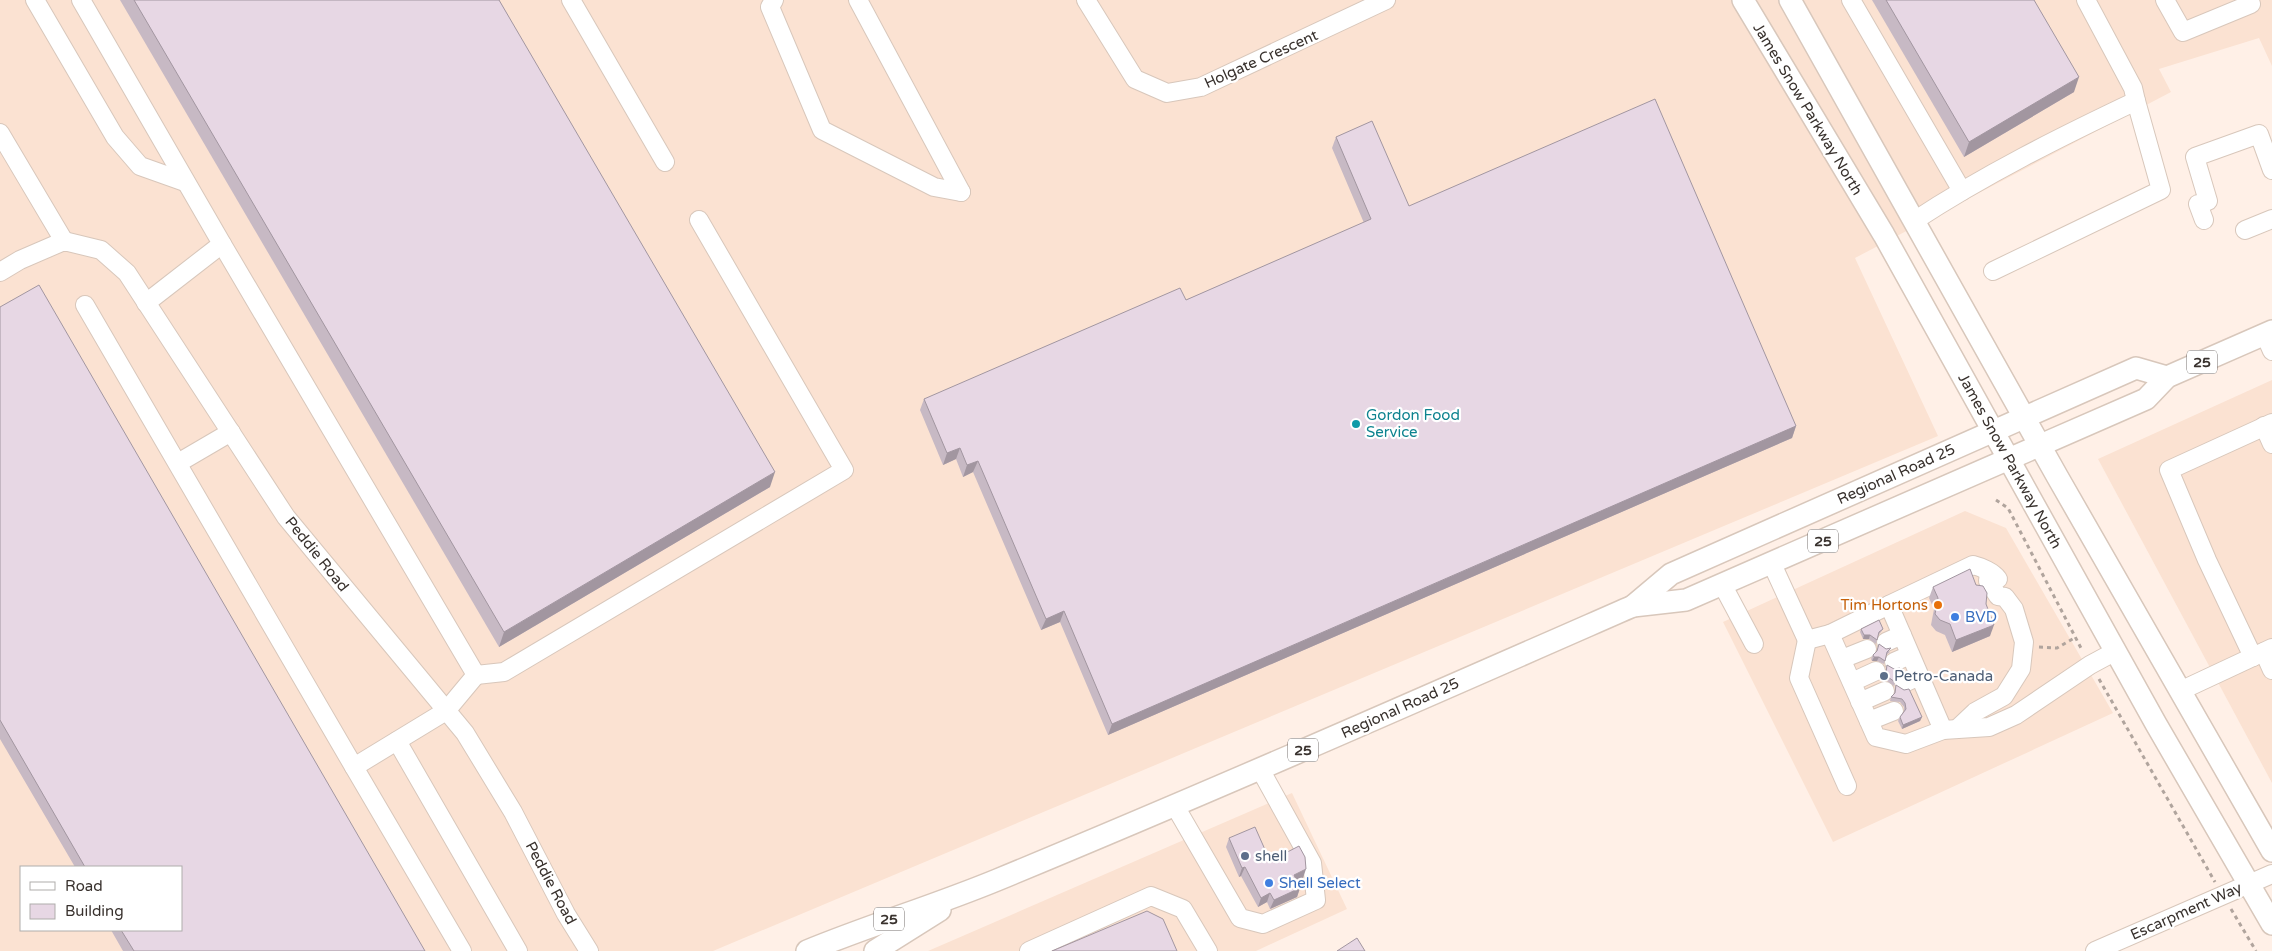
<svg xmlns="http://www.w3.org/2000/svg" width="2272" height="951" font-family="'Varela Round',sans-serif">
<style>
.built{fill:#fbe2d2;fill-rule:evenodd}
.lines{fill:none;stroke-linecap:round;stroke-linejoin:round}
.minor-casing{stroke:#d8c7bb;stroke-width:20}
.major-casing{stroke:#d8c7bb;stroke-width:24}
.path{stroke:#b0a49d;stroke-width:3;stroke-dasharray:4 4;stroke-linecap:butt}
.minor{stroke:#fff;stroke-width:18}
.major{stroke:#fff;stroke-width:21}
.wall{fill:#c7b9c4}
.shaded-wall{fill:#a296a0}
.building{fill:#e7d7e4;stroke:#a296a0}
.culture-dot{fill:#0f9aa8;stroke:#fff;stroke-width:2}
.food-dot{fill:#e8710a;stroke:#fff;stroke-width:2}
.shop-dot{fill:#3f7fe0;stroke:#fff;stroke-width:2}
.service-dot{fill:#5c6f8a;stroke:#fff;stroke-width:2}
.labels{text-anchor:middle;stroke-width:4.5;stroke-linejoin:round;paint-order:stroke}
.shield{fill:#fff;stroke:#746f6c;stroke-width:1}
.shield-label{font-size:14px;font-weight:bold;fill:#38312d}
.street-label{font-size:15px;fill:#38312d;stroke:#fff}
.culture-label{font-size:15px;fill:#0d838f;stroke:#fff;text-anchor:start}
.food-label{font-size:15px;fill:#c56008;stroke:#fff;text-anchor:end}
.shop-label{font-size:15px;fill:#366cbe;stroke:#fff;text-anchor:start}
.service-label{font-size:15px;fill:#4e5e75;stroke:#fff;text-anchor:start}
</style>
<rect width="100%" height="100%" fill="#fff0e7"/>
<g class="built">
<path d="M0,0h2272v66l-13,-28 -100,31 12,23 -316,166 83,178 -1225,515h-713zM21,867h160v63h-160z"/>
<path d="M2272,380v403l-174,-324z"/>
<path d="M1965,511l41,17 107,185 -280,129 -110,-220z"/>
<path d="M1292,793l55,116 -91,42h-328z"/>
</g>
<g class="lines">
<defs>
<g id="minor">
<path d="M35,0l80,137 25,29 45,16"/>
<path d="M81,0l141,244 -76,59"/>
<path d="M571,0l94,162"/>
<path d="M774,0l-4,7 52,123 112,57 27,5"/>
<path d="M858,0l103,192"/>
<path d="M1086,0l49,79 32,14 34,-6 185,-87"/>
<path d="M1851,0l111,191"/>
<path d="M2165,0l18,32 68,-28 -2,-4"/>
<path d="M0,133l64,108"/>
<path d="M2204,220l-6,-16 10,-3 -13,-44 64,-23 13,36"/>
<path d="M1914,221c70,-46 146,-84 222,-120l-3,-13 -47,-88"/>
<path d="M2245,230l27,-11"/>
<path d="M222,244l254,431 -30,36 -92,56 108,184"/>
<path d="M1993,271l168,-81 -25,-89"/>
<path d="M0,272l20,-12 44,-19 37,9 26,23 159,244 179,216 48,79 53,102 23,37"/>
<path d="M85,305l269,462"/>
<path d="M2265,335l7,16"/>
<path d="M2264,426l8,18"/>
<path d="M178,463l53,-31"/>
<path d="M1772,564l35,76 23,-6 46,103 30,7 37,-14 46,-3 27,-12 74,-50 26,-14"/>
<path d="M1722,584l32,60"/>
<path d="M1889,605l84,-40c8,2 20,7 25,14"/>
<path d="M1830,634l59,-29 54,125"/>
<path d="M1807,640l-8,38 48,108"/>
<path d="M1886,642l16,-7"/>
<path d="M2264,652l8,18"/>
<path d="M2253,657l-46,-97 -38,-90 103,-47"/>
<path d="M1842,659l25,-10"/>
<path d="M1894,662l16,-7"/>
<path d="M476,675l28,-3 340,-202 -145,-250"/>
<path d="M1852,682l24,-11"/>
<path d="M1904,683l15,-7"/>
<path d="M2180,691l92,-43"/>
<path d="M1860,702l25,-11"/>
<path d="M1869,721l25,-10"/>
<path d="M1957,729l18,-17 29,-16 17,-27 3,-27 -10,-33 -9,-12 -7,-1 -10,-15 1,-8"/>
<path d="M397,741l121,210"/>
<path d="M1175,806l65,112 23,6 53,-24 -4,-37 -52,-94"/>
<path d="M1029,951l122,-55 32,13 25,42"/>
<path d="M2095,951l177,-77"/>
</g>
<g id="major">
<path d="M1743,0l141,235 272,489 116,200"/>
<path d="M1790,0l267,476 215,375"/>
<path d="M1633,606l53,-6 460,-201 21,-22 105,-46"/>
<path d="M807,951c63,-26 127,-45 190,-71 213,-88 424,-181 636,-274l38,-32 465,-206 31,9"/>
<path d="M875,951l65,-41"/>
</g>
</defs>
<use href="#minor" class="minor-casing"/>
<use href="#major" class="major-casing"/>
<g class="path">
<path d="M1996,500l12,8 74,142"/>
<path d="M2039,647l18,1 19,-11"/>
<path d="M2099,679l116,203"/>
<path d="M2231,909l25,42"/>
</g>
<use href="#minor" class="minor"/>
<use href="#major" class="major"/>
</g>
<g class="wall">
<path d="M120,0h379l271,487 -271,160z"/>
<path d="M1872,0h162l40,92 -110,65z"/>
<path d="M1336,137l73,69 387,220 -4,12 -684,297 -48,-113 -19,8 -68,-158 -10,5 -7,-18 -13,6 -23,-55 4,-11 262,-99 178,-77 -32,-75z"/>
<path d="M0,307l425,644h-302l-12,-21h70v-63h-106l-75,-128z"/>
<path d="M1976,585l10,19 4,32 -38,16 -7,-17 -9,-4 -5,-6 3,-16 -5,-11 4,-11z"/>
<path d="M1861,629h22l-2,3 -3,3 -2,9 -7,-5h-6l-3,-7z"/>
<path d="M1879,644l11,8 -4,3 -2,9 -7,-3h-5l-1,-2 2,-4 3,-3z"/>
<path d="M1887,665l12,7 -4,7v3l-1,4 -7,-5h-6l1,-4 3,-3z"/>
<path d="M1896,685l26,32 -2,4 -18,8 -4,-8 2,-4 4,-6v-4l-4,-5 -10,-1 1,-4 3,-3z"/>
<path d="M1229,838l41,23 33,17 -7,3 4,7 -3,9 -27,12 -3,-7 -9,5 -17,-31 -2,1 -13,-30z"/>
</g>
<g class="shaded-wall">
<path d="M2079,77l-5,15 -110,65 5,-15z"/>
<path d="M1796,426l-4,12 -684,297 4,-11z"/>
<path d="M960,448l-4,11 -13,6 4,-12z"/>
<path d="M978,461l-5,11 -10,5 4,-12z"/>
<path d="M775,472l-5,15 -271,160 5,-15z"/>
<path d="M1064,611l-4,11 -19,8 5,-11z"/>
<path d="M1994,625l-4,11 -38,16 4,-12z"/>
<path d="M1864,635h6l-1,4h-6z"/>
<path d="M1874,657h5l-2,4h-5z"/>
<path d="M1882,677h6l-1,4h-6z"/>
<path d="M1922,717l-2,4 -18,8 1,-4z"/>
<path d="M1245,867l-4,9 -2,1 3,-9z"/>
<path d="M1306,869l-3,9 -12,6 3,-9z"/>
<path d="M1300,888l-3,9 -27,12 4,-9z"/>
<path d="M1270,893l-3,9 -9,5 3,-9z"/>
</g>
<g class="building">
<path d="M134,0h365l276,472 -271,160z"/>
<path d="M1886,0h148l45,77 -110,65z"/>
<path d="M1655,99l141,327 -684,298 -48,-113 -18,8 -68,-158 -11,4 -7,-17 -13,5 -23,-54 256,-111 6,12 185,-81 -35,-82 36,-16 37,85z"/>
<path d="M39,285l386,666h-291l-13,-21h60v-63h-96l-85,-147v-413z"/>
<path d="M1970,569l6,16 7,1 4,7 -1,11 8,21 -38,15 -6,-16 -10,-4 -5,-6 3,-16 -5,-11z"/>
<path d="M1879,620l4,9 -4,3 -2,8 -7,-5h-6l-3,-6z"/>
<path d="M1879,644l7,5 5,-1 -4,4 -2,9 -6,-4h-5l-1,-2 4,-4z"/>
<path d="M1887,665l7,4 6,-1 -5,10v4l-7,-5h-6l4,-4z"/>
<path d="M1896,685l8,5 5,-1 13,28 -19,8 -3,-8 6,-8 -1,-6 -3,-4 -11,-2 4,-4z"/>
<path d="M1255,827l15,34 29,-15 6,11 1,12 -12,6 6,13 -26,12 -4,-7 -9,5 -16,-31 -3,1 -13,-30z"/>
<path d="M1147,911l16,8 14,32h-125z"/>
<path d="M1357,938l8,13h-28z"/>
</g>
<circle class="culture-dot" cx="1356" cy="424" r="5"/>
<circle class="food-dot" cx="1938" cy="605" r="5"/>
<g class="shop-dot">
<circle cx="1955" cy="617" r="5"/>
<circle cx="1269" cy="883" r="5"/>
</g>
<g class="service-dot">
<circle cx="1884" cy="676" r="5"/>
<circle cx="1245" cy="856" r="5"/>
</g>
<g class="labels">
<g class="shield">
<rect x="2187" y="350.5" width="30" height="23" rx="4"/>
<rect x="1808" y="529.5" width="30" height="23" rx="4"/>
<rect x="1288" y="738.5" width="30" height="23" rx="4"/>
<rect x="874" y="907.5" width="30" height="23" rx="4"/>
</g>
<g class="shield-label">
<text x="2202" y="367">25</text>
<text x="1823" y="546">25</text>
<text x="1303" y="755">25</text>
<text x="889" y="924">25</text>
</g>
<g class="street-label">
<text transform="translate(1261 59) rotate(-24)" y="5">Holgate Crescent</text>
<text transform="translate(1808 109) rotate(59)" y="5">James Snow Parkway North</text>
<text transform="translate(2010 461) rotate(61)" y="5">James Snow Parkway North</text>
<text transform="translate(1896 474) rotate(-24)" y="5">Regional Road 25</text>
<text transform="translate(317 554) rotate(51)" y="5">Peddie Road</text>
<text transform="translate(1400 708) rotate(-24)" y="5">Regional Road 25</text>
<text transform="translate(551 883) rotate(62)" y="5">Peddie Road</text>
<text transform="translate(2186 911) rotate(-24)" y="5">Escarpment Way</text>
</g>
<g class="culture-label">
<text x="1366" y="420">Gordon Food<tspan x="1366" dy="17">Service</tspan></text>
</g>
<g class="food-label">
<text x="1928" y="610">Tim Hortons</text>
</g>
<g class="shop-label">
<text x="1965" y="622">BVD</text>
<text x="1279" y="888">Shell Select</text>
</g>
<g class="service-label">
<text x="1894" y="681">Petro-Canada</text>
<text x="1255" y="861">shell</text>
</g>
</g>
<rect x="20" y="866" width="162" height="65" fill="#ffffff" stroke="#afadab"/>
<rect x="30" y="882" width="25" height="8" fill="#ffffff" stroke="#afadab"/>
<text x="65" y="891" font-size="15" fill="#38312d">Road</text>
<rect x="30" y="904" width="25" height="15" fill="#e7d7e4" stroke="#afadab"/>
<text x="65" y="916" font-size="15" fill="#38312d">Building</text>
</svg>
